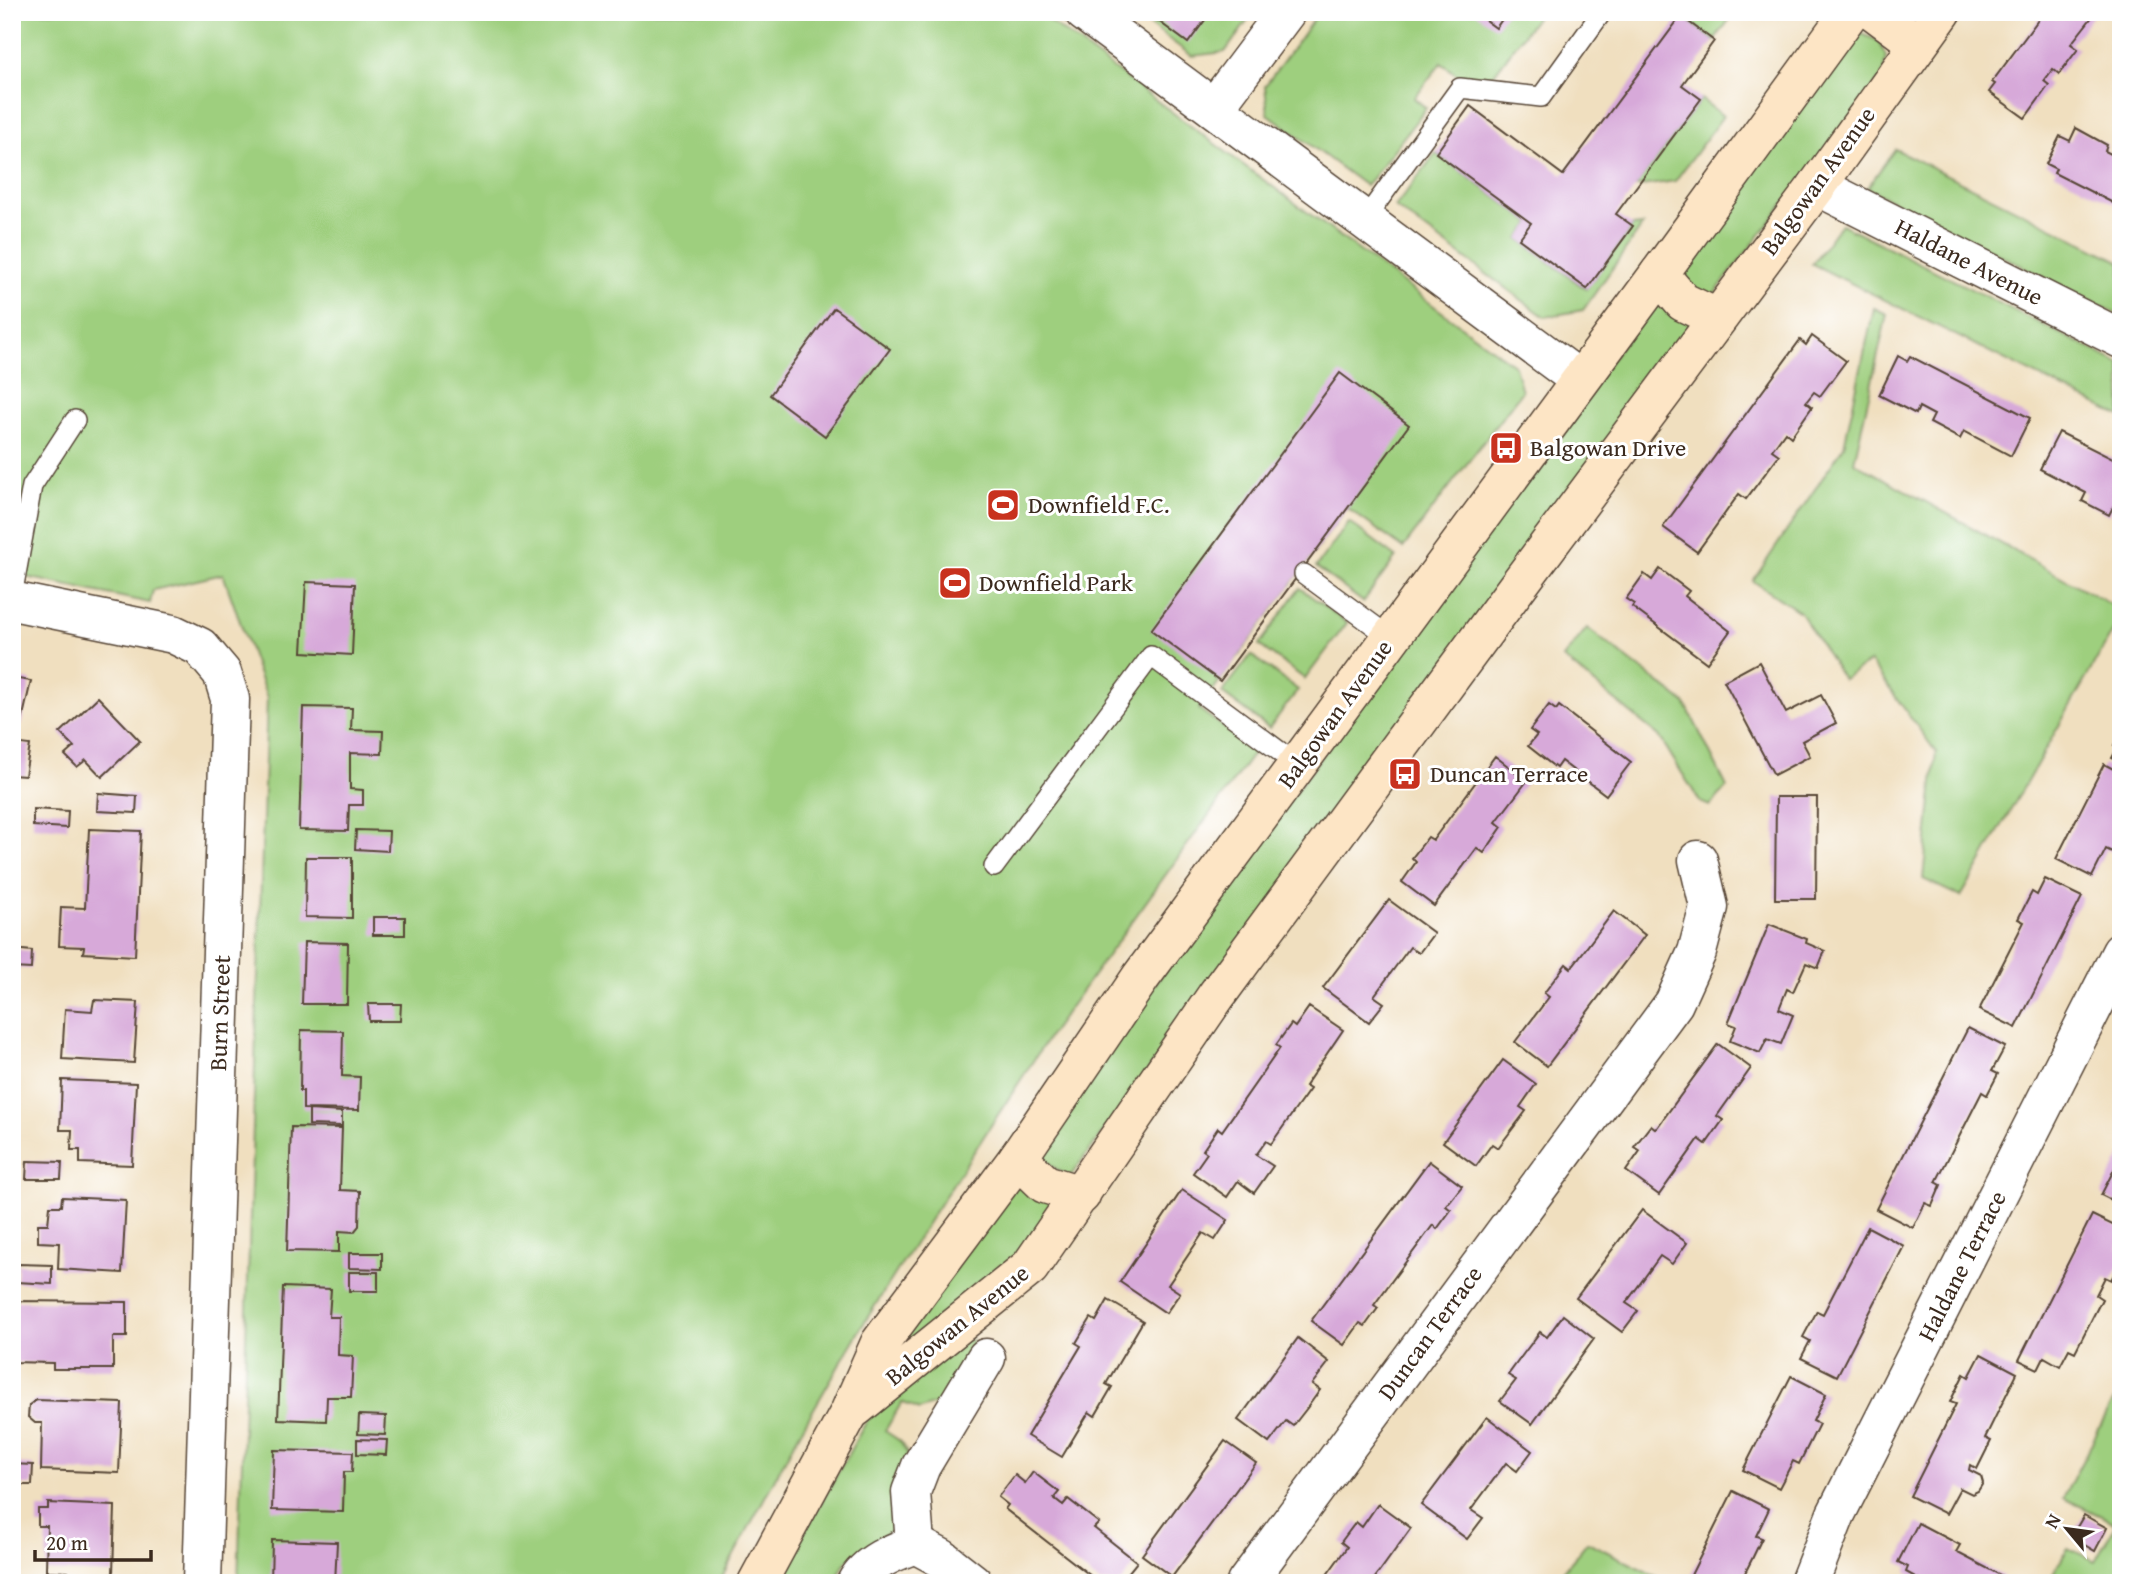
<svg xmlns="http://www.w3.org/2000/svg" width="2133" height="1595" font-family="'Gentium Book Plus',serif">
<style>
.green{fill:#9ecf7e;stroke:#6c7c4e;stroke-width:2}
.building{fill:#d7a9d9}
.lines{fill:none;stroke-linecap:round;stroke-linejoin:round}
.lane-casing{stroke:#564536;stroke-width:22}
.street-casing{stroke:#564536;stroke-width:41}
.secondary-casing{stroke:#564536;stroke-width:41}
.lane{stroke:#fff;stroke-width:19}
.street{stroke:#fff;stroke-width:38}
.secondary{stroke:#fde5c5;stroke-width:38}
.labels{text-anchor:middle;stroke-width:6;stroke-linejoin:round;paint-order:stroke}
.street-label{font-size:24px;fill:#3b2a1e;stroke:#fff}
.poi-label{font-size:24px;fill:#3b2a1e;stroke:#fff;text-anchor:start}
</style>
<rect width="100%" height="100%" fill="#fff"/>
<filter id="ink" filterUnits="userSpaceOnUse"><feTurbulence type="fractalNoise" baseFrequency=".0143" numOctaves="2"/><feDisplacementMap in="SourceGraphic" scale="14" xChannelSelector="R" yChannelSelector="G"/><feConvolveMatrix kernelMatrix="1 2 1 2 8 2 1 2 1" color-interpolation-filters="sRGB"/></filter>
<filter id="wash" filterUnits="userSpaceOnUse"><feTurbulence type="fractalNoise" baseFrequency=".00686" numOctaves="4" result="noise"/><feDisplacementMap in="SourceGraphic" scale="28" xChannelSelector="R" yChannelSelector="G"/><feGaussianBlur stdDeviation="1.57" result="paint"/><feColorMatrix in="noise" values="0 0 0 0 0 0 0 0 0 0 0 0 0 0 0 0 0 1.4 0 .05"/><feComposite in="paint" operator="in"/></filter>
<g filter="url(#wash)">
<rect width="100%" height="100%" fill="#f0dfbf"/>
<g class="green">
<path d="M12,12h1027l6,6 470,348 7,25 -119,157 -56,-40 -148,201 56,42 -205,284 -120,184 -71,112 -65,112 -75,140h-481l29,-885 -44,-124 -70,16 -3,13 -138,-29z"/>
<path d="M1132,12h122l-29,40 -33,4z"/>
<path d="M1319,12h221l-48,65 -29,2 -22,-16 -27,35 12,10 -60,78 -98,-72 -3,-28z"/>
<path d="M1683,12h52l-21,29 -33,-25z"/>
<path d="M1862,34l17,7 7,16 -4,20 -171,221 -22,-7 -8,-20 162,-229z"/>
<path d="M1701,99l22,17 -48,65 -40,6z"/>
<path d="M1895,149l226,113v54l-254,-128z"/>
<path d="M1436,153l95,70 -12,16 67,50 47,-63 10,-1 -60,85 -38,7 -150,-110z"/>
<path d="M1841,224l280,140v53l-309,-153z"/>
<path d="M1659,294l41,30 -631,854 -30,-22 8,-24z"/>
<path d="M1874,308l13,6 -33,148 267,148v7l-160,280 -38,-18 13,-127 -66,-90 -27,17 -43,-67 -47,-31 91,-135z"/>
<path d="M1349,522l47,35 -33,45 -47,-35z"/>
<path d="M1300,588l47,35 -42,56 -46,-34z"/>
<path d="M1587,628l98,75 42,84 -17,19 -10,-4 -41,-66 -96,-78z"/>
<path d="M1251,655l47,35 -29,38 -47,-35z"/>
<path d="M1019,1180l42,26 -37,52 -118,92 -11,-8z"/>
<path d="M958,1334l16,8 -36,61 -19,7 -17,-8 -17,29 15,10 8,14 -13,22 -2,53 -47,31 -12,22h-58l103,-184z"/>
<path d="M2114,1400l7,4v179h-73l20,-35 27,13 21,-38 -53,-25z"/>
<path d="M1587,1542h1l81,41h-115z"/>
</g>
<g id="blocks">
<g class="building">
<path d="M1146,12h65l-23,31z"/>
<path d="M1474,12h33l-11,16z"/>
<path d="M2044,12h52l-25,32 7,5 -19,25 -6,-5 -9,12 5,4 -24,33 -36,-26 6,-8 -3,-2z"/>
<path d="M1681,16l33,25 -32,44 19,14 -85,115 17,12 -46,63 -68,-50 12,-16 -95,-70 34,-47 93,69z"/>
<path d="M2076,128l31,17 -2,6 16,8v48l-67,-34 2,-4 -10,-5 14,-28 10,5z"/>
<path d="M834,308l56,41 -65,87 -55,-41z"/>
<path d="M1812,336l34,25 -26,35 -6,-4 -8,10 6,5 -21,30 -6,-5 -13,18 7,5 -33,44 -7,-5 -42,58 -34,-25 137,-187 6,5z"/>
<path d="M1898,356l9,5 3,-5 120,62 -19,38 -47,-25 -4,8 -30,-16 4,-8 -15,-8 -3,7 -37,-19z"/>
<path d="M1340,373l69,52 -189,256 -69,-51z"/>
<path d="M2059,432l62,31v48l-8,-4 -4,8 -27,-14 4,-8 -46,-24z"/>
<path d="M1660,569l29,22 -4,5 45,35 -23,32 -75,-56 2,-3 -8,-5 18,-25 8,6z"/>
<path d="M306,582l49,2 -3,71 -50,-3z"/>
<path d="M1759,662l27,51 35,-18 15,28 -34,18 8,15 -36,19 -50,-94z"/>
<path d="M12,678l19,3 -10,44 -9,-2z"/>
<path d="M98,697l42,44 -38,36 -16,-17 -9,7 -12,-12 9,-8 -14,-14z"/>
<path d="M1549,705l7,5 3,-4 72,56 -25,33 -45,-34 -5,7 -28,-22 9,-11 -7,-5z"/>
<path d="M303,707l49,1 -1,22 32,1 -1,23 -32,-1v36l13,1v15h-14l-1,26 -49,-1z"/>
<path d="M2121,732v30l-9,-4 6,-11 -4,-2z"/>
<path d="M13,743l17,2 -5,31 -13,-1z"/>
<path d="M1495,756l32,25 -31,41 6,5 -18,26 -7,-5 -43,58 -32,-24 14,-20 -4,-4 16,-21 5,3z"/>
<path d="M2104,764l17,9v63l-9,16 -6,-3 -14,28 -36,-18z"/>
<path d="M98,793l39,3 -1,17 -39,-2z"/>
<path d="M1776,797h41l-1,102h-41z"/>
<path d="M33,809l35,2 -1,17 -34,-2z"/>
<path d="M89,829l52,2 -6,125 -52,-3 1,-6 -25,-1 2,-39 24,1z"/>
<path d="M356,830l33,1 -1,20 -33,-2z"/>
<path d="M306,857h46v61l-47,-1z"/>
<path d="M2045,879l37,18 -66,131 -37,-18 45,-88 -6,-3 14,-27 5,3z"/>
<path d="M1389,900l45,33 -15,20 -9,-6 -36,49 10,7 -15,19 -46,-34z"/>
<path d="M1614,911l31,24 -98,131 -32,-24 34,-45 -5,-4 22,-29 5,4z"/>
<rect x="373" y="917" width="32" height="18"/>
<path d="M1769,924l38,15 -1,4 19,8 -7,17 -12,-5 -13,29 -6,-3 -8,20 14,6 -12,29 -14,-5 -7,14 -30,-12 6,-15 -8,-3z"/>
<path d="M304,942l44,1 -1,61h-45z"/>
<path d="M12,949l20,2 -1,18 -19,-1z"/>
<path d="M94,1000l44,2 -4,61 -72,-4 3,-50 27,2z"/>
<path d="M368,1004h33l-1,17h-31z"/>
<path d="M1309,1007l34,23 -38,56 5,3 -20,28 -19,27 -5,-3 -10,14 17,11 -19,27 -16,-12 -11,16 -34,-24 14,-20 -4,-3 15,-22 4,3 58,-83 -4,-3 15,-21 4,3z"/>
<path d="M1968,1028l37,19 -13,24 6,3 -11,21 -5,-3 -46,90 5,3 -9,21 -7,-3 -12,25 -37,-19z"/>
<path d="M301,1030l42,1 -1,45 18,1 -1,33 -56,-1v-18h-3z"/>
<path d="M1718,1044l33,24 -34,48 6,4 -17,24 -7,-5 -40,56 -33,-24 14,-20 -6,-4 17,-22 5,4z"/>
<path d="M1503,1060l33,24 -16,23 6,4 -28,37 -6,-4 -16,22 -33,-24z"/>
<path d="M62,1080l74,3 -4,82 -52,-2v-13h-9l1,-20h-12z"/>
<path d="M309,1110l33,2v14l-33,-1z"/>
<path d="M291,1127l51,1 -2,62 20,1 -1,35 -5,6 -15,-1v21l-52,-1z"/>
<path d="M2121,1156v49l-20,-10z"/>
<path d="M27,1161l35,1 -1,17h-35z"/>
<path d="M1429,1161l33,25 -16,20 5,4 -14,19 -4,-4 -59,80 4,3 -13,18 -5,-3 -16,22 -33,-24z"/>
<path d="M1182,1190l46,30 -13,20 -12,-7 -35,52 12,8 -14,20 -46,-31z"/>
<path d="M62,1197l64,3 -4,73 -64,-4 1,-26 -21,-1v-18h10l2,-18h11z"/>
<path d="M1642,1210l45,33 -15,21 -12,-8 -34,47 12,8 -16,21 -46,-34z"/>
<path d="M2092,1215l29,14 -2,20 2,1v11l-10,19 -6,-3 -9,18 6,4 -27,53 -6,-3 -9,17 -16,-9 -6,12 -19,-9z"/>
<path d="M1868,1227l36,19 -67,130 -36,-18 9,-17 -7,-4 14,-26 6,3z"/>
<path d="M349,1253h33v16l-33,-1z"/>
<path d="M18,1264l34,1v19l-35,-2z"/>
<rect x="349" y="1272" width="29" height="19"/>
<path d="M283,1287l48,2 -2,28h10l-1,38 15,1 -2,41h-24l-1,24 -48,-2z"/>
<path d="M1108,1300l35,21 -37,63 6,3 -17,29 -6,-4 -27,45 -35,-21 54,-90 -5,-3 15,-25 5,3z"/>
<path d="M12,1301l115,1v35h-14v32h-60v-6l-41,-1z"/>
<path d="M1563,1315l31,24 -62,85 -32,-23 16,-21 -8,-5 16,-22 16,-21 7,5z"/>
<path d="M1298,1338l31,24 -17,22 8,6 -13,18 -14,18 -7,-5 -17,22 -31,-23z"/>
<path d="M1981,1354l36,19 -32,65 6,3 -14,28 -7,-4 -1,5 12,6 2,7 -5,8 -6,3 -12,-6 -14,26 -36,-18 46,-92 -6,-2 14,-28 5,3z"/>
<path d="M1791,1376l35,18 -13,27 6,3 -20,40 -6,-3 -14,27 -36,-18z"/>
<path d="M36,1400l86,3 -3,70 -78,-3 1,-47h-7l-7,-6 1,-12z"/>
<path d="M359,1415l27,1 -1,19 -27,-1z"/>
<path d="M1487,1417l45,34 -15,20 -11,-8 -35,47 12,8 -16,21 -46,-34z"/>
<path d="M357,1439l30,1 -1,15 -29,-1z"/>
<path d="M1225,1441l31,22 -84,114 -30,-22z"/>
<path d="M274,1450l79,2 -1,20h-8l-1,40 -71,-2z"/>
<path d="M12,1464l21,1 -1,20h-20z"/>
<path d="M1033,1472l26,20 -5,6 9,7 5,-6 31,24 -5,5 43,34 -17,21h-20l-95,-74 3,-4 -10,-8 17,-22 10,8z"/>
<path d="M1733,1491l36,18 -13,27 6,2 -10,21 -10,20 -7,-3 -3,7h-45z"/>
<path d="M48,1503l67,3 -2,68 -67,-3 1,-45h-9v-17h10z"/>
<path d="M1378,1504l33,24 -31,43 -9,12h-50l26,-36 -6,-5 15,-20 6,5z"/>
<path d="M2084,1515l23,13 -12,23 -24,-14z"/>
<path d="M1918,1523l42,22 -4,7 48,25 -2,6h-76l-20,-11 2,-5 -10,-5z"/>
<path d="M272,1540l65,2 -2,41h-64z"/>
</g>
</g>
</g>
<g filter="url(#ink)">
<use href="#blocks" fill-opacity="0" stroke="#564536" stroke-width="2"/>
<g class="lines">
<defs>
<g id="lane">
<path d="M1365,219l95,-131 81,9 61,-85"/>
<path d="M1304,574l87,64"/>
<path d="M12,596l20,-110 43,-66"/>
<path d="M994,867l157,-211 147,109"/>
</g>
<g id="street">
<path d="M1084,12l496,368"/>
<path d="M1214,108l72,-96"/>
<path d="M1817,186l304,153"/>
<path d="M12,601l161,33 27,13 22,26 8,26 -28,884"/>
<path d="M915,1544l-4,-52 10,-26 65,-108"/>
<path d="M915,1544l26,14 32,25"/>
<path d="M856,1583c11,-21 38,-31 59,-39"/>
<path d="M1246,1583l428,-580 23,-51 12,-45 -11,-47"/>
<path d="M1809,1583l27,-69 285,-562"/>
</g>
<g id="secondary">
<path d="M1875,12l43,32"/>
<path d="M1659,274l24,28 34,16"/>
<path d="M1018,1158l27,26 36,11"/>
<path d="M855,1408l175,-141 186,-271 301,-409 300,-401 125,-174"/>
<path d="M757,1583l92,-170 31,-70 138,-185 123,-181 518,-703 191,-262"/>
</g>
</defs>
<use href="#lane" class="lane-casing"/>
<use href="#street" class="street-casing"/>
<use href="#secondary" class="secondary-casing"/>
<use href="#lane" class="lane"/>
<use href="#street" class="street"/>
<use href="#secondary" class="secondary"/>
</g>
</g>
<defs>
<symbol id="bus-square" viewBox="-11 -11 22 22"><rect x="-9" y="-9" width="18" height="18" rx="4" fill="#c8321e" stroke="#fff"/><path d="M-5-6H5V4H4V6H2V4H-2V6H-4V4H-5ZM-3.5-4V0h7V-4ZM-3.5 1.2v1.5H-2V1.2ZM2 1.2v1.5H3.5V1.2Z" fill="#fff"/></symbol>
<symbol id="stadium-square" viewBox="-11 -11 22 22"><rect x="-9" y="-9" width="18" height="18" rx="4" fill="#c8321e" stroke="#fff"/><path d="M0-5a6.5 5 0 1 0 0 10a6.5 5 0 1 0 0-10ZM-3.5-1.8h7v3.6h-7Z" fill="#fff"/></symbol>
</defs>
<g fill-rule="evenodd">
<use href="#bus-square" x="1487" y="429" width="38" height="38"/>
<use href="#stadium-square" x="984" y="486" width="38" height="38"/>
<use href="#stadium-square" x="936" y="564" width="38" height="38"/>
<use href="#bus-square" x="1386" y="755" width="38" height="38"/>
</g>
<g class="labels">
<g class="street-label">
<text transform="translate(1818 181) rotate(-54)" y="8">Balgowan Avenue</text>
<text transform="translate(1969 262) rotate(27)" y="8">Haldane Avenue</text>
<text transform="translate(1335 714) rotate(-54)" y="8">Balgowan Avenue</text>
<text transform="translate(220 1013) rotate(-88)" y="8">Burn Street</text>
<text transform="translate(1962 1266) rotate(-63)" y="8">Haldane Terrace</text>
<text transform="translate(957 1325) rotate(-39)" y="8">Balgowan Avenue</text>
<text transform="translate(1430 1333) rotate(-54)" y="8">Duncan Terrace</text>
</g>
<g class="poi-label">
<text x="1530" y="456">Balgowan Drive</text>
<text x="1028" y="513">Downfield F.C.</text>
<text x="979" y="591">Downfield Park</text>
<text x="1430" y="782">Duncan Terrace</text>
</g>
</g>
<rect width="2133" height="1595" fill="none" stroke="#fff" stroke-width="42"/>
<g transform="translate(2067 1529) rotate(299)" stroke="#ffffff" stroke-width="5" paint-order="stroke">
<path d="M0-5L12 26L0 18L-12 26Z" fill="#3b2a1e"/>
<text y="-10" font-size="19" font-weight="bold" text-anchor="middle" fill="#3b2a1e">N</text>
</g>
<path d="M35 1550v10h116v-10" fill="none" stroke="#3b2a1e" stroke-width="3.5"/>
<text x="46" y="1550" font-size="21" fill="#3b2a1e" stroke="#ffffff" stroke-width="5" paint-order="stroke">20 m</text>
</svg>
